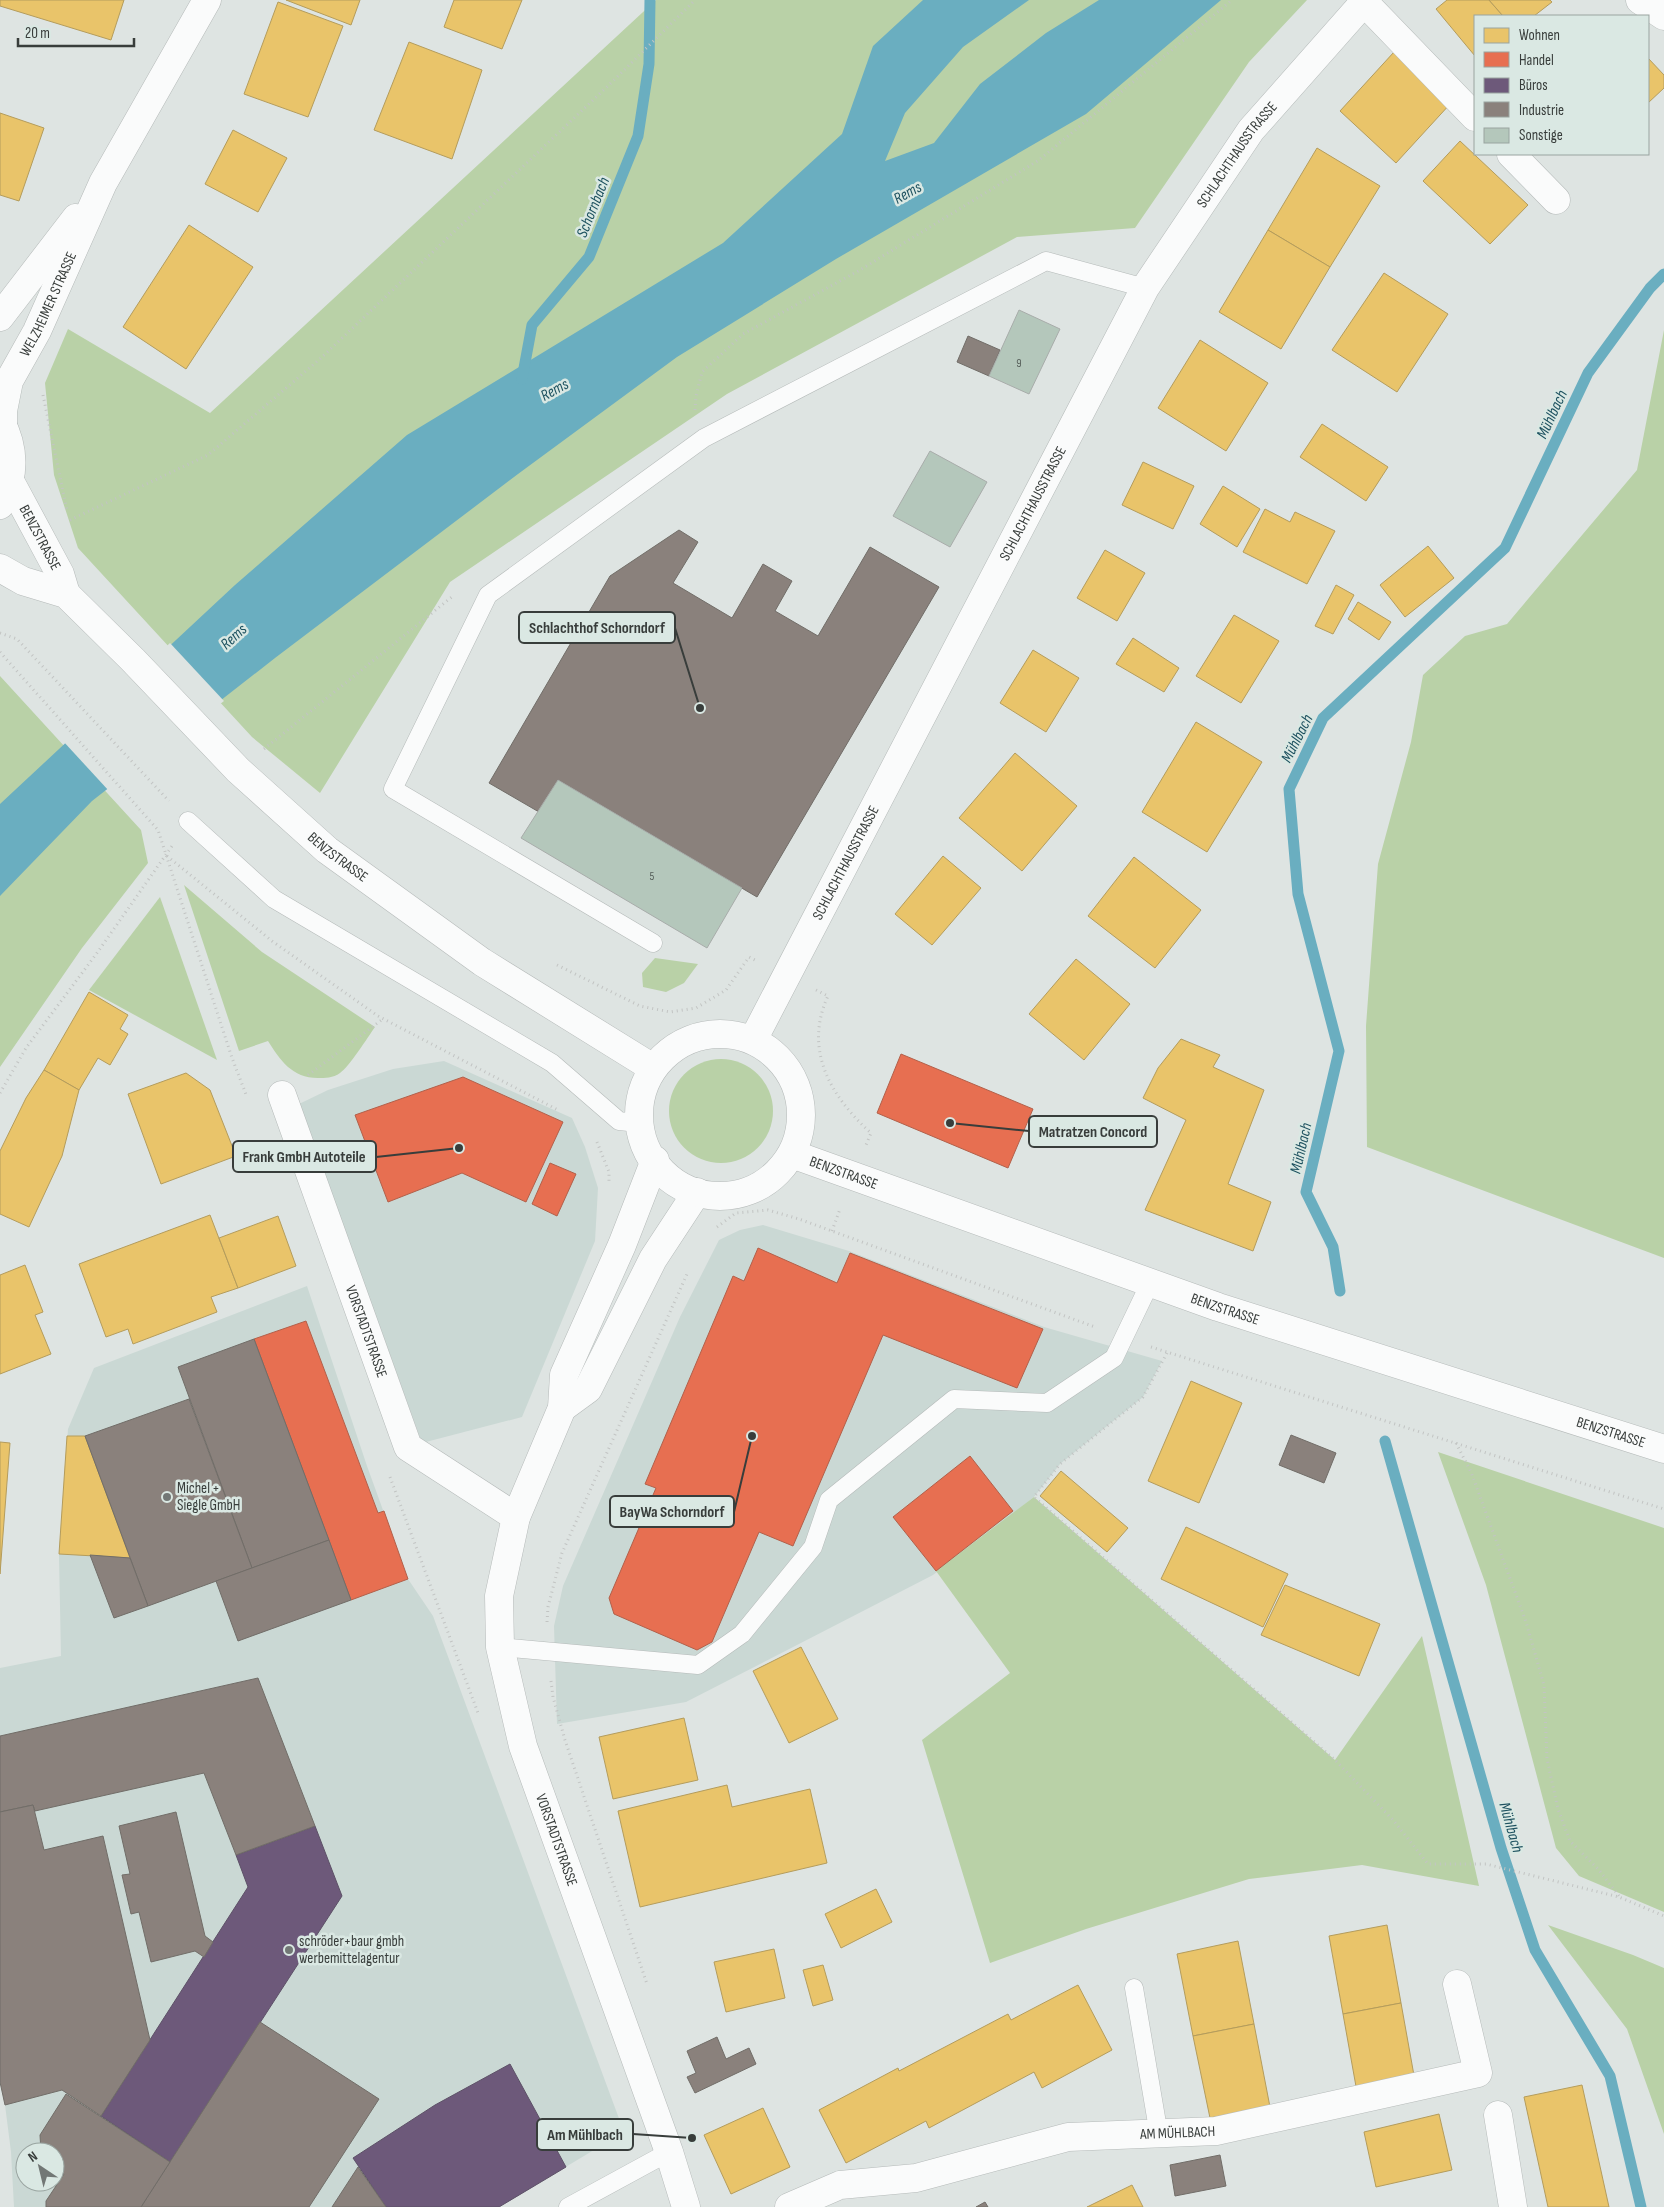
<svg xmlns="http://www.w3.org/2000/svg" width="1664" height="2207" font-family="'Sofia Sans Condensed',sans-serif">
<style>
.built{fill:#cad8d4;fill-rule:evenodd}
.green{fill:#b9d1a7}
.water{fill:#6aaec0}
.pier{fill:#dee4e2}
.homes{fill:#e9c46a;stroke:#b49c5c}
.shops{fill:#e76f51;stroke:#b2604a}
.offices{fill:#6d597a;stroke:#5d5167}
.industry{fill:#8a817c;stroke:#716d68}
.lines{fill:none;stroke-linecap:round;stroke-linejoin:round}
.stream{stroke:#6aaec0;stroke-width:11}
.building{fill:#b4c7bb;stroke:#a8acaa}
.service-casing{stroke:#b5bab9;stroke-width:19}
.minor-casing{stroke:#b5bab9;stroke-width:29}
.secondary-casing{stroke:#b5bab9;stroke-width:29}
.path{stroke:#c2c4c3;stroke-width:3;stroke-dasharray:1 4;stroke-linecap:butt}
.service{stroke:#fafbfb;stroke-width:18}
.minor{stroke:#fafbfb;stroke-width:28}
.secondary{stroke:#fafbfb;stroke-width:28}
.poi-dot{fill:#727775;stroke:#dae8e3;stroke-width:2}
.labels{text-anchor:middle;stroke-width:5;stroke-linejoin:round;paint-order:stroke}
.number-label{font-size:12px;fill:#57605b}
.street-label{font-size:15px;fill:#383d3b;stroke:#dae8e3}
.poi-label{font-size:15px;fill:#383d3b;stroke:#dae8e3;text-anchor:start}
.water-label{font-size:16px;font-style:italic;fill:#1d515f;stroke:#dae8e3}
.leader{fill:none;stroke:#383d3b;stroke-width:2}
.callout-dot{fill:#383d3b;stroke:#dae8e3;stroke-width:2}
.callout{fill:#dae8e3;stroke:#383d3b;stroke-width:2}
.callout-label{font-size:16px;text-anchor:middle;font-weight:bold;fill:#383d3b}
</style>
<rect width="100%" height="100%" fill="#dee4e2"/>
<g class="built">
<path d="M444,1061l128,57 13,29 13,41 -3,53 -73,176 -100,26 -123,-339 29,-14 65,-21z"/>
<path d="M763,1225l86,26 195,76 118,34 -19,36 -83,67 -26,33 -101,78 -247,127 -129,22 -3,-98 9,-40 117,-269 39,-77 21,-10z"/>
<path d="M307,1286l60,180 41,113 25,37 191,516 -125,75h-485l-3,-55 -6,-47 -5,-23v-414l61,-12 -2,-100 9,-127 26,-61zM25,2152h30v30h-30z"/>
</g>
<g class="green">
<path d="M656,0h651l-58,62 -114,166 -118,9 -290,157 -277,188 -130,211 -68,-56 -174,-189 -24,-73 -9,-92 23,-54 142,84z"/>
<path d="M1664,330v928l-297,-111 -1,-121 12,-162 33,-122 12,-67 42,-39 42,-12 130,-154z"/>
<path d="M0,676l141,154 7,33 -66,85 -82,119z"/>
<path d="M184,885l78,67 113,75c-7,10 -26,40 -35,46 -7,5 -15,5 -22,5 -26,0 -38,-18 -50,-37l-29,10z"/>
<path d="M160,897l57,163 -128,-70z"/>
<path d="M655,958l43,6 -14,19 -18,9 -23,-5 -1,-14z"/>
<circle cx="721" cy="1111" r="52"/>
<path d="M1438,1452l226,76v384l-85,-36 -23,-28 -70,-263z"/>
<path d="M1034,1497l301,263 87,-124 57,250 -117,-21 -113,14 -163,50 -96,34 -68,-223 88,-67 -74,-102z"/>
<path d="M1548,1925l85,30 31,13v166l-37,-105z"/>
</g>
<path class="water" d="M923,0h106l-66,47 -58,66 -20,48 49,-18 46,-59 66,-51 53,-33h122l-135,114 -250,145 -159,98 -159,117 -243,184 -183,143 -92,95v-92l235,-219 172,-150 316,-192 119,-109 31,-88z"/>
<path class="pier" d="M170,643l54,58 -115,90 -46,-50z"/>
<g class="homes">
<path d="M0,0h124l-13,40 -111,-34z"/>
<path d="M286,0h74l-9,25z"/>
<path d="M454,0h68l-20,49 -58,-22z"/>
<path d="M1447,0h42l14,16h-28v40l-39,-47z"/>
<path d="M1489,0h61l2,2 -18,14h-31z"/>
<path d="M278,2l65,24 -35,91 -64,-23z"/>
<path d="M409,42l73,28 -30,89 -78,-29z"/>
<path d="M1394,52l57,51 -55,60 -56,-52z"/>
<path d="M1648,58l16,17v13l-16,15z"/>
<path d="M0,113l44,15 -25,73 -19,-6z"/>
<path d="M233,130l54,28 -29,54 -53,-28z"/>
<path d="M1460,141l68,64 -38,39 -67,-63z"/>
<path d="M1317,148l63,38 -50,81 -62,-37z"/>
<path d="M189,225l64,42 -67,102 -63,-42z"/>
<path d="M1268,230l62,37 -49,82 -62,-37z"/>
<path d="M1384,273l64,41 -51,78 -65,-42z"/>
<path d="M1200,340l68,43 -42,68 -68,-43z"/>
<path d="M1322,424l66,43 -22,34 -66,-44z"/>
<path d="M1143,462l51,24 -21,43 -51,-24z"/>
<path d="M1223,486l37,23 -23,38 -37,-23z"/>
<path d="M1265,509l25,13 5,-10 40,19 -28,53 -64,-32z"/>
<path d="M1428,546l26,32 -49,39 -25,-32z"/>
<path d="M1105,550l40,23 -28,48 -40,-23z"/>
<path d="M1336,585l18,10 -21,39 -18,-8z"/>
<path d="M1358,602l33,20 -12,18 -31,-21z"/>
<path d="M1234,615l45,26 -38,62 -45,-27z"/>
<path d="M1133,638l46,30 -15,24 -48,-28z"/>
<path d="M1033,650l46,28 -33,54 -46,-29z"/>
<path d="M1196,722l66,40 -55,90 -65,-40z"/>
<path d="M1015,753l62,53 -55,65 -63,-53z"/>
<path d="M943,856l38,32 -49,57 -37,-31z"/>
<path d="M1134,857l67,53 -46,58 -67,-52z"/>
<path d="M1076,959l54,45 -46,56 -55,-46z"/>
<path d="M89,992l39,23 -8,14 8,5 -18,31 -12,-7 -19,32 -35,-20z"/>
<path d="M1181,1039l39,16 -7,12 51,23 -36,94 43,18 -18,49 -108,-41 41,-90 -43,-22 15,-30z"/>
<path d="M44,1070l35,20 -17,66 -33,71 -29,-13v-63l26,-53z"/>
<path d="M186,1073l24,17 26,66 -75,28 -33,-90z"/>
<path d="M210,1215l28,73 -27,9 6,15 -84,32 -5,-15 -22,8 -27,-73z"/>
<path d="M278,1216l18,50 -58,22 -19,-50z"/>
<path d="M25,1265l18,47 -8,3 16,39 -51,20v-99z"/>
<path d="M1191,1381l51,22 -43,100 -51,-22z"/>
<path d="M67,1436h18l45,122 -71,-4z"/>
<path d="M0,1442l10,1 -10,131z"/>
<path d="M1061,1471l67,57 -21,24 -67,-56z"/>
<path d="M1186,1527l102,47 -25,53 -102,-48z"/>
<path d="M1285,1585l95,39 -21,52 -98,-41z"/>
<path d="M801,1647l37,72 -49,24 -36,-72z"/>
<path d="M684,1718l14,62 -85,19 -14,-62z"/>
<path d="M727,1785l5,22 78,-18 17,74 -187,44 -22,-96z"/>
<path d="M876,1889l16,33 -51,26 -16,-34z"/>
<path d="M1387,1925l14,78 -58,11 -14,-78z"/>
<path d="M1238,1941l16,83 -61,12 -16,-82z"/>
<path d="M774,1949l11,49 -59,14 -12,-50z"/>
<path d="M823,1965l10,35 -20,6 -10,-36z"/>
<path d="M1078,1985l34,65 -70,38 -8,-16 -105,56 -3,-7 -80,42 -27,-53 79,-42 1,3 109,-57 3,6z"/>
<path d="M1401,2003l14,78 -58,11 -14,-78z"/>
<path d="M1254,2024l16,83 -60,11 -17,-82z"/>
<path d="M1582,2085l27,122h-61l-24,-110z"/>
<path d="M763,2108l27,59 -59,27 -27,-59z"/>
<path d="M1439,2114l13,56 -76,17 -12,-55z"/>
<path d="M1132,2185l11,22h-56z"/>
</g>
<g class="shops">
<path d="M901,1054l132,55 -25,59 -131,-55z"/>
<path d="M463,1077l100,45 -37,80 -64,-29 -74,29 -33,-87z"/>
<path d="M550,1163l26,11 -19,42 -25,-12z"/>
<path d="M758,1248l79,35 13,-30 193,76 -26,59 -134,-53 -90,211 -34,-14 -47,110 -15,8 -83,-36 -5,-16 47,-110 -11,-4 88,-208 11,5z"/>
<path d="M306,1321l72,192 6,-2 24,68 -57,21 -97,-261z"/>
<path d="M970,1456l43,55 -77,60 -43,-54z"/>
</g>
<g class="offices">
<path d="M315,1826l27,70 -172,266 -69,-46 147,-229 -12,-32z"/>
<path d="M510,2064l56,103 -67,40h-113l-33,-49 82,-53z"/>
</g>
<g class="industry">
<path d="M968,336l32,14 -11,26 -32,-14z"/>
<path d="M679,530l19,12 -25,41 59,35 31,-54 29,17 -17,30 43,25 52,-89 69,40 -182,310 -199,-117 -19,32 -50,-29 121,-207z"/>
<path d="M254,1339l75,201 -77,28 -74,-201z"/>
<path d="M189,1399l63,169 -104,38 -63,-170z"/>
<path d="M1291,1435l45,18 -12,30 -45,-18z"/>
<path d="M329,1540l22,60 -113,41 -22,-60z"/>
<path d="M90,1555l40,3 18,48 -34,12z"/>
<path d="M258,1678l57,148 -79,29 -32,-82 -169,38 -2,-6 -33,7v-76z"/>
<path d="M33,1805l11,45 59,-14 47,204 -49,76 -39,-26 -57,15 -5,-23v-270z"/>
<path d="M176,1812l29,124 8,6 -9,15 -9,-6 -44,11 -12,-50 -8,2 -9,-39 8,-1 -11,-48z"/>
<path d="M260,2022l119,77 -70,108h-168z"/>
<path d="M717,2037l9,22 23,-11 7,16 -61,29 -8,-16 9,-4 -9,-22z"/>
<path d="M66,2094l104,68 -29,45h-95v-6l18,-27 -9,-6v-16h-14l-1,-17z"/>
<path d="M1220,2155l6,31 -51,10 -5,-31z"/>
<path d="M358,2167l28,40h-54z"/>
<path d="M985,2202l3,5h-12z"/>
</g>
<g class="lines">
<g class="stream">
<path d="M522,379l10,-54 57,-68 49,-121 11,-72 1,-64"/>
<path d="M1340,1291l-7,-44 -27,-55 33,-141 -41,-157 -9,-105 34,-71 182,-170 83,-175 62,-85 14,-14"/>
<path d="M1385,1441l116,407 34,102 75,126 31,131"/>
</g>
</g>
<g class="building">
<path d="M1019,310l41,19 -31,65 -40,-18z"/>
<path d="M930,451l57,31 -37,65 -57,-31z"/>
<path d="M558,780l184,108 -35,60 -186,-110z"/>
</g>
<g class="lines">
<defs>
<g id="service">
<path d="M188,821l86,78 278,164 67,58 20,2"/>
<path d="M653,943l-260,-154 95,-194 216,-157 342,-177 99,27"/>
<path d="M500,1647l198,18 44,-31 71,-87 16,-47 125,-101 93,4 67,-45 36,-75"/>
<path d="M1134,1988l25,147"/>
<path d="M568,2207l101,-55"/>
</g>
<g id="minor">
<path d="M1640,0l24,16"/>
<path d="M1364,2l111,115"/>
<path d="M1511,154l45,46"/>
<path id="s1" d="M753,1040l392,-752 106,-158 115,-130"/>
<path id="s2" d="M282,1095l126,352 108,70"/>
<path id="s3" d="M655,1160l-33,85 -58,130 -2,33 -46,109 -17,79 1,51 23,99 146,406 17,55"/>
<path d="M562,1408l26,-19 65,-130 44,-67"/>
<path d="M1498,2115l15,92"/>
<path id="s4" d="M789,2207l51,-22 76,-7 152,-41 148,-6 262,-58 -21,-89"/>
</g>
<g id="secondary">
<path d="M0,317l76,-99"/>
<path d="M0,420c15,28 15,57 0,85"/>
<path id="s5" d="M3,426v-15l6,-30 28,-50 66,-148 104,-183"/>
<path id="s6" d="M10,481l50,93 6,20"/>
<path id="s7" d="M0,568l23,13 43,13 67,66 105,110 89,80 155,112 171,106"/>
<circle cx="720" cy="1115" r="81"/>
<path id="s8" d="M792,1154l426,153 446,142"/>
</g>
</defs>
<use href="#service" class="service-casing"/>
<use href="#minor" class="minor-casing"/>
<use href="#secondary" class="secondary-casing"/>
<g class="path">
<path d="M43,395l24,116"/>
<path d="M695,410l1,-14 6,-24 41,-38 117,-64 179,-110 193,-160"/>
<path d="M70,520l138,-65 113,-97 290,-275 84,-83"/>
<path d="M0,633l17,6 152,162"/>
<path d="M0,652l158,178 74,228 15,39"/>
<path d="M264,749l189,-153"/>
<path d="M167,856l105,85 106,75 180,94"/>
<path d="M557,965l83,41 30,6 26,-4 30,-18 23,-33 8,4"/>
<path d="M816,990l12,6c-25,54 3,101 43,137l-5,12"/>
<path d="M308,1075l75,-56"/>
<path d="M0,1093l26,-45 71,-95 75,-107"/>
<path d="M597,1142l12,30v9"/>
<path d="M717,1227l19,-14 32,-3 31,9 296,108"/>
<path d="M832,1231l8,-22"/>
<path d="M1151,1347l513,162"/>
<path d="M1167,1353l-24,44 -83,67 -26,33 301,263 58,60 35,44h58l133,33 45,19"/>
<path d="M1456,1443l15,29 55,150 18,63 3,74 11,50 12,32 29,29 20,26"/>
<path d="M390,1477l88,236"/>
<path d="M547,1622l1,-15 14,-54 125,-279"/>
<path d="M551,1681l2,16 12,43 82,244"/>
</g>
<use href="#service" class="service"/>
<use href="#minor" class="minor"/>
<use href="#secondary" class="secondary"/>
</g>
<g class="poi-dot">
<circle cx="167" cy="1497" r="5"/>
<circle cx="289" cy="1950" r="5"/>
</g>
<g class="labels">
<g class="number-label">
<text x="1019" y="367">9</text>
<text x="652" y="880">5</text>
</g>
<g class="street-label">
<text dy="5" stroke="none"><textPath href="#s1" startOffset="1010">SCHLACHTHAUSSTRASSE</textPath></text>
<text dy="5" stroke="none"><textPath href="#s5" startOffset="132">WELZHEIMER STRASSE</textPath></text>
<text dy="5" stroke="none"><textPath href="#s1" startOffset="605">SCHLACHTHAUSSTRASSE</textPath></text>
<text dy="5" stroke="none"><textPath href="#s6" startOffset="64">BENZSTRASSE</textPath></text>
<text dy="5" stroke="none"><textPath href="#s7" startOffset="450">BENZSTRASSE</textPath></text>
<text dy="5" stroke="none"><textPath href="#s1" startOffset="200">SCHLACHTHAUSSTRASSE</textPath></text>
<text dy="5" stroke="none"><textPath href="#s8" startOffset="55">BENZSTRASSE</textPath></text>
<text dy="5" stroke="none"><textPath href="#s8" startOffset="460">BENZSTRASSE</textPath></text>
<text dy="5" stroke="none"><textPath href="#s2" startOffset="251">VORSTADTSTRASSE</textPath></text>
<text dy="5" stroke="none"><textPath href="#s8" startOffset="865">BENZSTRASSE</textPath></text>
<text dy="5" stroke="none"><textPath href="#s3" startOffset="718">VORSTADTSTRASSE</textPath></text>
<text dy="5" stroke="none"><textPath href="#s4" startOffset="399">AM MÜHLBACH</textPath></text>
</g>
<g class="poi-label">
<text x="177" y="1493">Michel +<tspan x="177" dy="17">Siegle GmbH</tspan></text>
<text x="299" y="1946">schröder+baur gmbh<tspan x="299" dy="17">werbemittelagentur</tspan></text>
</g>
<g class="water-label">
<text transform="translate(907 192) rotate(-29)" y="6">Rems</text>
<text transform="translate(592 207) rotate(-68)" y="6">Schornbach</text>
<text transform="translate(554 389) rotate(-29)" y="6">Rems</text>
<text transform="translate(1551 414) rotate(-65)" y="6">Mühlbach</text>
<text transform="translate(233 636) rotate(-42)" y="6">Rems</text>
<text transform="translate(1296 738) rotate(-63)" y="6">Mühlbach</text>
<text transform="translate(1300 1148) rotate(-77)" y="6">Mühlbach</text>
<text transform="translate(1512 1827) rotate(74)" y="6">Mühlbach</text>
</g>
</g>
<path class="leader" d="M700 708L675 628M950 1123L1029 1131M459 1148L376 1157M752 1436L734 1512M692 2138L633 2134"/>
<g class="callout-dot">
<circle cx="700" cy="708" r="5"/>
<circle cx="950" cy="1123" r="5"/>
<circle cx="459" cy="1148" r="5"/>
<circle cx="752" cy="1436" r="5"/>
<circle cx="692" cy="2138" r="5"/>
</g>
<g class="callout">
<rect x="519" y="612" width="156" height="31" rx="5"/>
<rect x="1029" y="1116" width="128" height="31" rx="5"/>
<rect x="233" y="1141" width="143" height="31" rx="5"/>
<rect x="610" y="1496" width="124" height="31" rx="5"/>
<rect x="537" y="2119" width="96" height="31" rx="5"/>
</g>
<g class="callout-label">
<text x="597" y="633">Schlachthof Schorndorf</text>
<text x="1093" y="1137">Matratzen Concord</text>
<text x="304" y="1162">Frank GmbH Autoteile</text>
<text x="672" y="1517">BayWa Schorndorf</text>
<text x="585" y="2140">Am Mühlbach</text>
</g>
<rect x="1474" y="15" width="175" height="140" fill="#dae8e3" stroke="#99a4a0"/>
<rect x="1484" y="28" width="25" height="15" fill="#e9c46a" stroke="#99a4a0"/>
<text x="1519" y="40" font-size="15" fill="#383d3b">Wohnen</text>
<rect x="1484" y="52" width="25" height="15" fill="#e76f51" stroke="#99a4a0"/>
<text x="1519" y="65" font-size="15" fill="#383d3b">Handel</text>
<rect x="1484" y="78" width="25" height="15" fill="#6d597a" stroke="#99a4a0"/>
<text x="1519" y="90" font-size="15" fill="#383d3b">Büros</text>
<rect x="1484" y="102" width="25" height="15" fill="#8a817c" stroke="#99a4a0"/>
<text x="1519" y="115" font-size="15" fill="#383d3b">Industrie</text>
<rect x="1484" y="128" width="25" height="15" fill="#b4c7bb" stroke="#99a4a0"/>
<text x="1519" y="140" font-size="15" fill="#383d3b">Sonstige</text>
<g transform="translate(40 2167) rotate(325)"><circle r="24" fill="#dae8e3" stroke="#99a4a0"/>
<path d="M0-4L9 19L0 12L-9 19Z" fill="#727775"/>
<text y="-8" font-size="14" font-weight="bold" text-anchor="middle" fill="#383d3b">N</text>
</g>
<path d="M18 38v8h116v-8" fill="none" stroke="#383d3b" stroke-width="2.5"/>
<text x="25" y="38" font-size="15" fill="#383d3b" stroke="#dae8e3" stroke-width="4" paint-order="stroke">20 m</text>
</svg>
